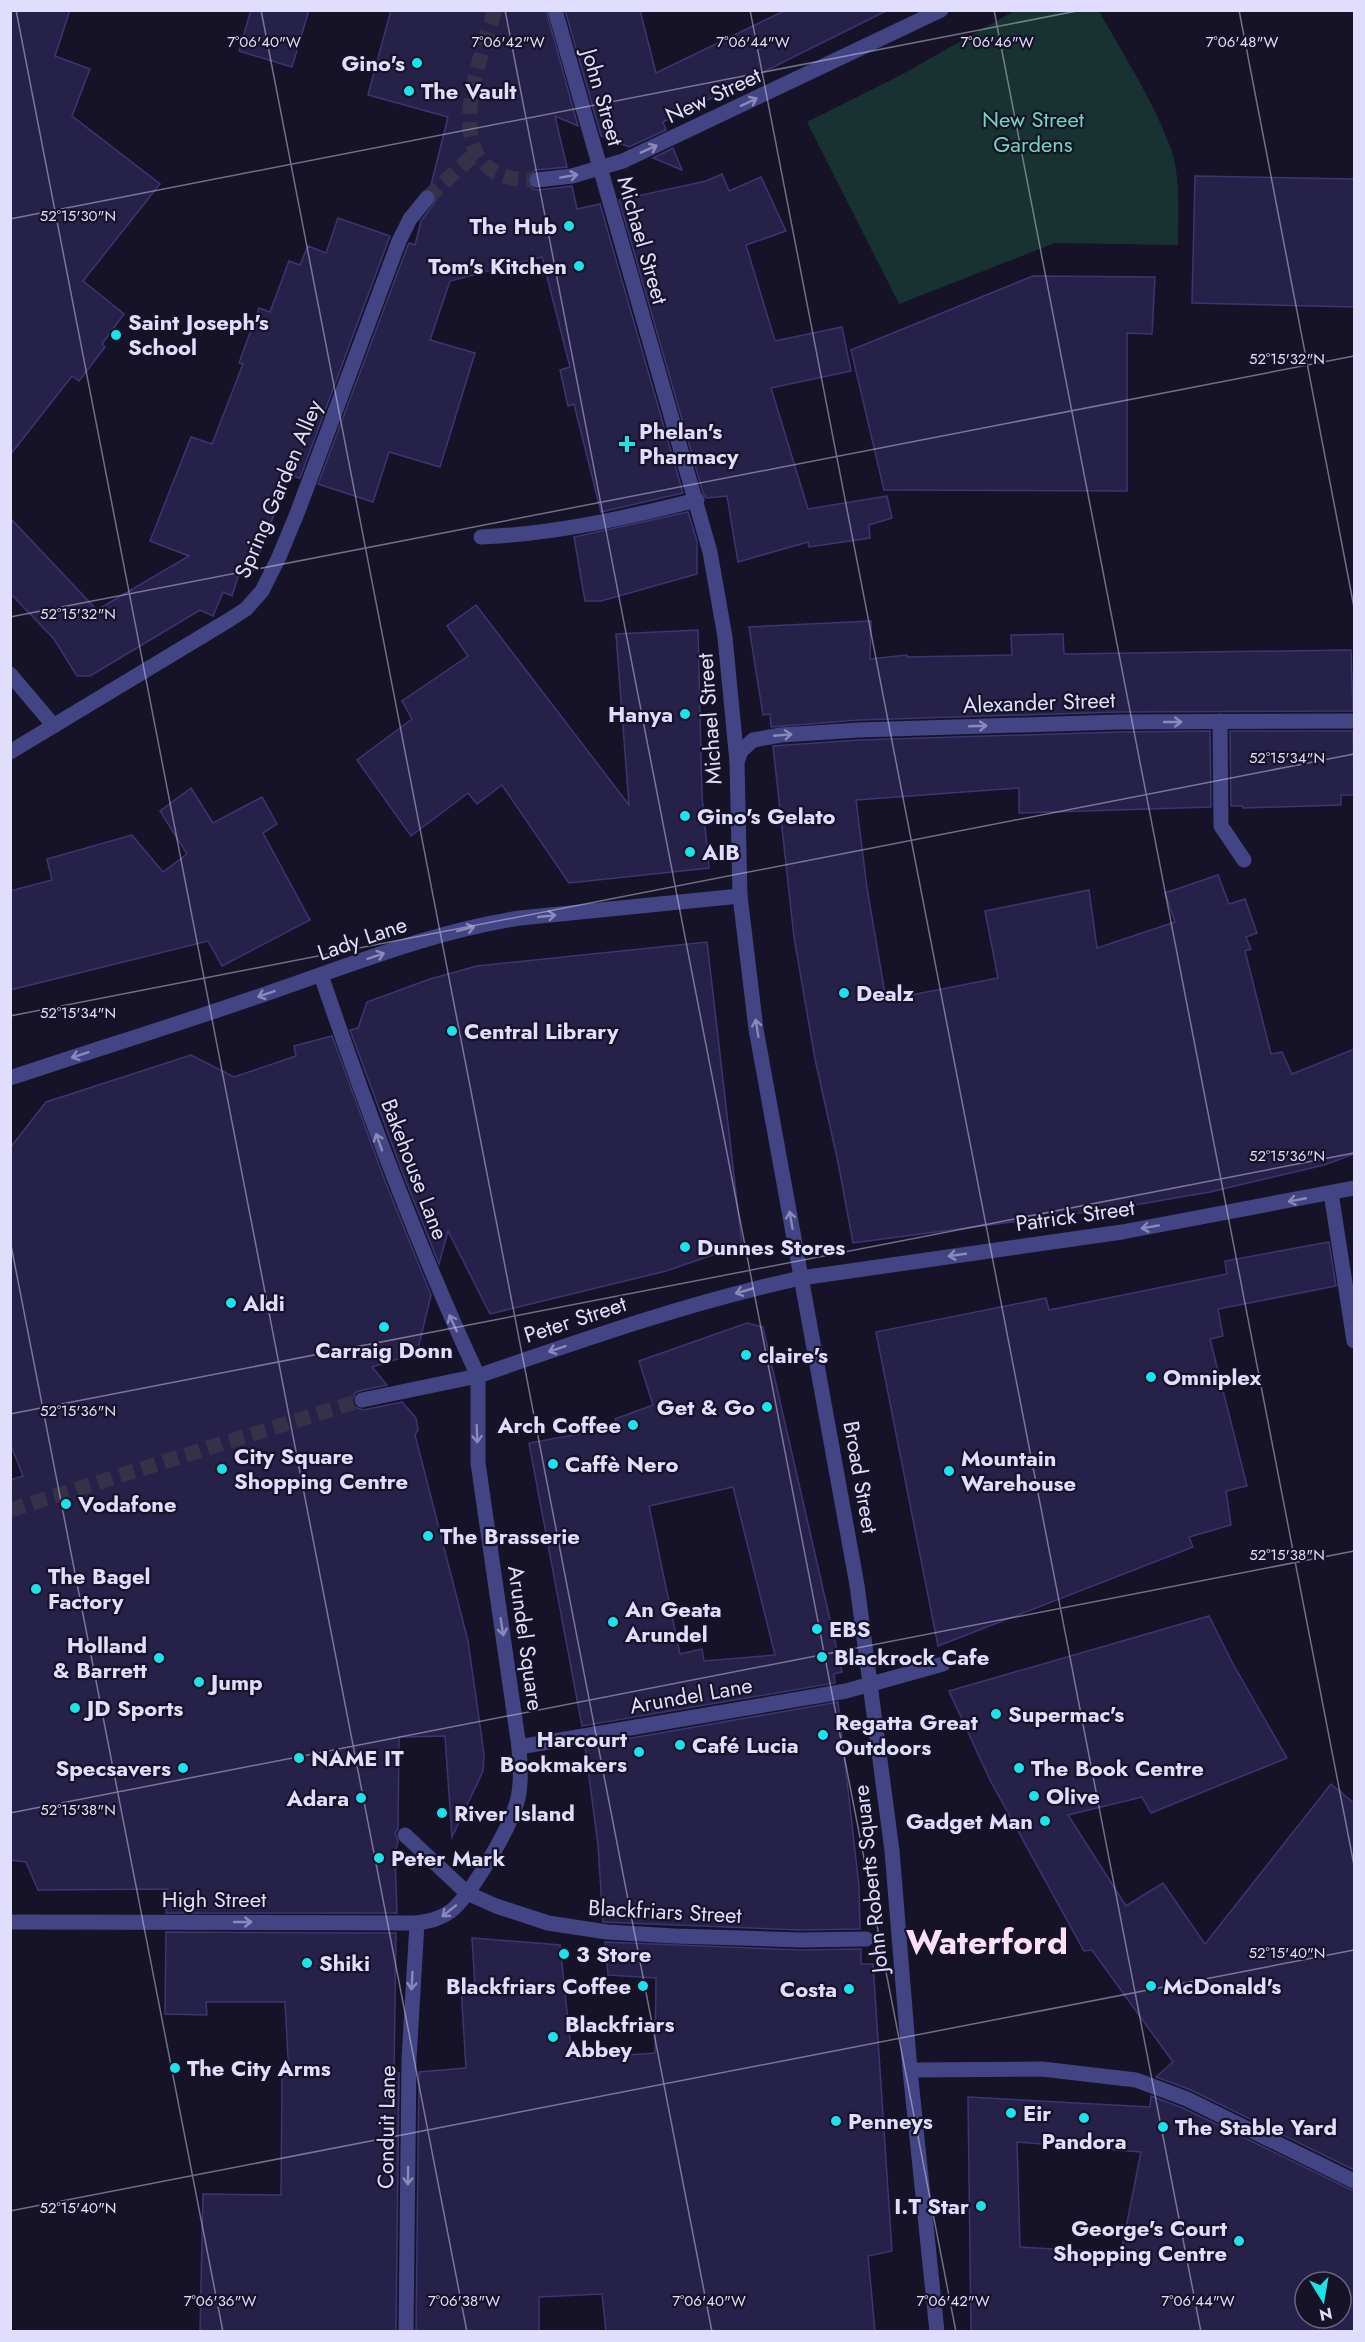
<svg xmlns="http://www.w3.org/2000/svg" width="1365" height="2342" font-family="Jost,sans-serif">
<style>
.green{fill:#173230}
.building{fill:#262148;stroke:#3d3572;stroke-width:1.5;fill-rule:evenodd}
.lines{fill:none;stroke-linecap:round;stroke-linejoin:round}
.pedestrian-tunnel{stroke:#343149;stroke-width:15;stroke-dasharray:15 8;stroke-linecap:butt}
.minor-tunnel{stroke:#343149;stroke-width:15;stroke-dasharray:15 8;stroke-linecap:butt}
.pedestrian{stroke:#434483;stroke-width:15}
.minor{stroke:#434483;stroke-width:15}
.tertiary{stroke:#434483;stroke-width:15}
.oneway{stroke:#8a89b9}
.ticks{fill:none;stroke:#e0defc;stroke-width:1.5;stroke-opacity:0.45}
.poi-dot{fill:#1ce2ea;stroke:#161329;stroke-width:2}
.labels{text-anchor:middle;stroke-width:4.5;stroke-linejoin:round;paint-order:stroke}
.poi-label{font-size:22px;font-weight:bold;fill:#e0defc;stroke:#161329;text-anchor:start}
.street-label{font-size:22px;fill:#e0defc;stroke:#161329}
.park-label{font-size:22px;fill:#6fd7b7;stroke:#161329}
.town-label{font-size:34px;font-weight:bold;fill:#fce0f3;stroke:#161329}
.ticks-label{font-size:15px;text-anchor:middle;fill:#e0defc;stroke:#161329;stroke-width:4.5;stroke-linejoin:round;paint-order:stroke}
</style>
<rect width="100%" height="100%" fill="#161329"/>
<path class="green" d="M1016,10l83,1c24,43 56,93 72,138 10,30 7,65 7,96l-123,-2 -156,61 -92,-182 94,-47z"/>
<g class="building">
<path d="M10,10h60l-15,46 35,13 -18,47 88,68 -77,97 41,33 -22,30 3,3 -26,34 -7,-5 -62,79z"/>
<path d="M251,10h58l-17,57 -53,-16z"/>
<path d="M391,10h155l32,116 -23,-10 12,51 -32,3 -7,6 -1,6 6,7 5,1 34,-4 5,23 23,-5 83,289 -82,19 -27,-108 -6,2 -8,-36 10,-3 -28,-110 -92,24 -20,59 45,13 -35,114 -51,-15 -16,50 -55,-18 90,-239 1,-2 6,2 6,-24 16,-22 -1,-5 -6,-5 18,-72 -80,-22z"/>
<path d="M565,10h75l16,63 130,-63h102l-225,112 3,8 -37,17 -28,-11z"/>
<path d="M673,148l9,22 -29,-12z"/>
<path d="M722,174l7,17 32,-14 25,54 -40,14 29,96 67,-14 9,44 -80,17 37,121 79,-13 5,22 -23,7 1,13 -61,9 -1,-5 -70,20 -11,-66 -21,2 -3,-5 -84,-293 87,-19z"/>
<path d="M1195,176l159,3v128l-162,-4z"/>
<path d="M338,218l52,18 -90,242 -11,-3 -38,101 -11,-5 -8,25 -9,-4 -10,24 -13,-6 -110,66h-13l-23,-37 -44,-46v-75l87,92 92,-54 -39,-15 41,-104 21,7 31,-80 -4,-1 20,-55 11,4 19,-51 11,4 8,-19 18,7z"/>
<path d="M1033,276l122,1 -3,57 -25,-1v158l-243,-1 -33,-140z"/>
<path d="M688,512l9,29v33l-96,27h-16l-11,-64z"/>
<path d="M476,605l153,200 -13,-171 82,-4 4,166 7,72 -140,15 -67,-98 -25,19 -9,-11 -57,43 -54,-76 55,-41 -10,-18 66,-45 -21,-30z"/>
<path d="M871,621l-1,38 37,-4v2l105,-2 -1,-20 52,-1 1,20 287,-4 2,61 -235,1 -259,8 -88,7 -1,-13 -7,1 -14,-88z"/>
<path d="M1210,731l1,76 -192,6v-25l-163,12 11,88 19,112 112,-22 -13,-67 104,-21 8,58 78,-26 -10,-29 53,-18 11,29 16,-5 12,34 -11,4 5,12 -6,2 26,103 11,-2 10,22 62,-25v105l-30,11 -114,27 -93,16 -264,35 -15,-81 -23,-103 -21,-122 -21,-191 86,-6 259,-8z"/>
<path d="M1230,731h123l1,64h-13v10l-98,3 -1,-2h-11z"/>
<path d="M191,788l22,35 49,-26 15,27 -14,9 47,87 -88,46 -14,-25 -198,49v-99l42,-11 -5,-21 85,-24 31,37 24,-18 -27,-43z"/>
<path d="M707,942l35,303 -76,26 -176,43 -42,-83 -9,33 -36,-90 -53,-144 8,-2 9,-26 63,-23 47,-13z"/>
<path d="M332,1036l53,145 46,114 -14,58 -45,14 15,18 -28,6 -4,2 -3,8 3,6 8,3 39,-8 14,16 2,12 -3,5 53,206 16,113 -1,17 -31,66 -7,-101 -46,1 -1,92 -3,4 3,8 -3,13 2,59h-231l1,-24 -129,1 -12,-28 -16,-2v-380l13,-4 -13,-33v-295l36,-46 145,-47 43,22 62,-21 -2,-10z"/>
<path d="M1329,1242l7,44 -118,23 5,27 -13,3 37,147 -21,5 5,34 -42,12 4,10 -255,99 -62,-314 170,-34 3,12 178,-36 -2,-13z"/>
<path d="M747,1323l16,4 79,345 -8,2 1,9 -253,43 -53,-283 89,-16 -3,-8 38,-14 -14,-44zM733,1487l42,168 -71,6 -2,-12 -22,5 -31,-148z"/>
<path d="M1209,1616l24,48 54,94 -136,55 -9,-16 -74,18 58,91 37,-23 42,61 126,-160 23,19v367l-163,-80 -35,-13 17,-15 -81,-112 -8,1 -93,-169 -42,-91z"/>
<path d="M838,1702l21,184 1,43 -60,1 -197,-8 -5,-77 -13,-99z"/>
<path d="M166,1932l230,1 -2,140h5l-3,258h-196l3,-137 78,1 1,-119h7l-4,-74h-79l1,13 -42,-1z"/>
<path d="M472,1938l88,7 12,114 83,-6 1,-75 -48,-3 -3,-33 195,8 61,-1v15h12l19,287 -24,5 7,75h-269l-4,-37 -63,3v34h-123l3,-259 47,-4 -5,-81h14z"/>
<path d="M1151,2096l32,12 171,83v140h-383l-3,-234 182,10zM1017,2142l124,10 -20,101 -101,-6zM1305,2282h36v36h-36z"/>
</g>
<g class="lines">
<path class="pedestrian-tunnel" d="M10,1510l352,-110"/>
<g class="minor-tunnel">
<path d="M495,10c-18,59 -64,173 42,170"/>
<path d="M427,198l50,-46"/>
</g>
<g class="pedestrian">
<path d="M555,10l155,542 15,85 12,125"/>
<path d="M481,537c74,-3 144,-19 216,-37"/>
<path d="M740,896l16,133 101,556 35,266 18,219 27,262"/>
<path d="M362,1400l116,-24v87l41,284c1,19 3,37 -2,55 -7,26 -46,93 -66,109 -11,8 -21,10 -34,12"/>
<path d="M519,1747l327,-56 97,-27"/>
<path d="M405,1835l62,58 29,13 52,17 59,9 67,4 126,4 66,-1"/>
<path d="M910,2070l132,-1 94,11 51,19 167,82"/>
</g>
<g class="minor">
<path d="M537,180l35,-4 51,-15 318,-151"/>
<path d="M10,674l44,52"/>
<path d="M1220,721l1,105 23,34"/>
<path d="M10,752l219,-132 17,-11 16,-18 17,-34 19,-46 101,-270 11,-22 17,-21"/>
<path d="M1331,1193l23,148"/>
<path d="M10,1922l407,1 -8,136 -3,273"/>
</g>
<g class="tertiary">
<path d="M321,975c46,136 96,270 157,401 107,-37 213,-74 323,-98l321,-46 232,-44"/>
<path d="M10,1078c87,-29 175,-56 261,-86 82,-28 163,-61 249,-74l220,-22 -3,-134 4,-11 12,-11 28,-5 78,-5 259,-8 236,-1"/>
</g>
</g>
<defs><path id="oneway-shaft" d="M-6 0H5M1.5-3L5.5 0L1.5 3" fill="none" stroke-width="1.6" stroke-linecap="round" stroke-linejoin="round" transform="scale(1.5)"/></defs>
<g class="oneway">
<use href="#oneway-shaft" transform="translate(749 102) rotate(-25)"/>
<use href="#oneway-shaft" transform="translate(649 149) rotate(-24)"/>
<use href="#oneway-shaft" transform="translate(569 176) rotate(-10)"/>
<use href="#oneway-shaft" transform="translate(1173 722)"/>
<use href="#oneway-shaft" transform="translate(978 726) rotate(-2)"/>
<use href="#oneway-shaft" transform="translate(783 735) rotate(-5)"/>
<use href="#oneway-shaft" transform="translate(547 916) rotate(-6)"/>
<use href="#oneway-shaft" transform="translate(466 929) rotate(-14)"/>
<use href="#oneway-shaft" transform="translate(376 956) rotate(-19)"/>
<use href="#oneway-shaft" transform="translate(266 994) rotate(161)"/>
<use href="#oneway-shaft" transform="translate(757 1028) rotate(-99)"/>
<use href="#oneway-shaft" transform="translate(80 1055) rotate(162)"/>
<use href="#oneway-shaft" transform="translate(379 1142) rotate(-110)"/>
<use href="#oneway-shaft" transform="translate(1297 1200) rotate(169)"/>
<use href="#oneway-shaft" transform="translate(791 1220) rotate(-100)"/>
<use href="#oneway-shaft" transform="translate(1150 1227) rotate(170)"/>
<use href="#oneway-shaft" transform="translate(957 1255) rotate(172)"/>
<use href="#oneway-shaft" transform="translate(744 1291) rotate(164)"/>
<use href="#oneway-shaft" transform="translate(453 1323) rotate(-115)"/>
<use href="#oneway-shaft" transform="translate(557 1349) rotate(161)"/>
<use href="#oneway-shaft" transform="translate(477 1434) rotate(88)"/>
<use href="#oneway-shaft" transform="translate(502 1627) rotate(81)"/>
<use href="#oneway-shaft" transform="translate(449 1911) rotate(141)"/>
<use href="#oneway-shaft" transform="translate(243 1922)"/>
<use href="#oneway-shaft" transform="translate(412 1981) rotate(93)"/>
<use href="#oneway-shaft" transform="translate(408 2176) rotate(91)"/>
</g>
<path class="ticks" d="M16,10l451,2322M261,10l451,2322M505,10l451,2322M750,10l451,2322M994,10l360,1855M1239,10l115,597M10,219l1072,-209M10,617l1344,-261M10,1016l1344,-262M10,1240l213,1092M10,1414l1344,-261M10,1813l1344,-262M10,2211l1344,-261"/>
<g class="poi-dot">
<circle cx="417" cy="63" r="6"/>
<circle cx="409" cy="91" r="6"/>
<circle cx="569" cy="226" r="6"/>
<circle cx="579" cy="266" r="6"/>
<circle cx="116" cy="335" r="6"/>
<path d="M624 435h6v6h6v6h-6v6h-6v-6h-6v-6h6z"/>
<circle cx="685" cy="714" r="6"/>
<circle cx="685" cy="816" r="6"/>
<circle cx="690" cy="852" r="6"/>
<circle cx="844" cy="993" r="6"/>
<circle cx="452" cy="1031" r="6"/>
<circle cx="685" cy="1247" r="6"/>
<circle cx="231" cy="1303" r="6"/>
<circle cx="384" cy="1327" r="6"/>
<circle cx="746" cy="1355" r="6"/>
<circle cx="1151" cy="1377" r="6"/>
<circle cx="767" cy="1407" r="6"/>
<circle cx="633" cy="1425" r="6"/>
<circle cx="553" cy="1464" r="6"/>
<circle cx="222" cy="1469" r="6"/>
<circle cx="949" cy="1471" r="6"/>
<circle cx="66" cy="1504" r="6"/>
<circle cx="428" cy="1536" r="6"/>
<circle cx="36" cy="1589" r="6"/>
<circle cx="613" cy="1622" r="6"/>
<circle cx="817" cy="1629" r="6"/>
<circle cx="822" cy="1657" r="6"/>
<circle cx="159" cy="1658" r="6"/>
<circle cx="199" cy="1682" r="6"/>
<circle cx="75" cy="1708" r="6"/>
<circle cx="996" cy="1714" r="6"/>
<circle cx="823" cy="1735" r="6"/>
<circle cx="680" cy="1745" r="6"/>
<circle cx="639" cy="1752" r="6"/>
<circle cx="299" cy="1758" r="6"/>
<circle cx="183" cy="1768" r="6"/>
<circle cx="1019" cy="1768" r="6"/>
<circle cx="1034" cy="1796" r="6"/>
<circle cx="361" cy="1798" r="6"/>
<circle cx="442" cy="1813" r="6"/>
<circle cx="1045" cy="1821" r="6"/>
<circle cx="379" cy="1858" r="6"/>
<circle cx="564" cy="1954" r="6"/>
<circle cx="307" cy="1963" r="6"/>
<circle cx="643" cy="1986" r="6"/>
<circle cx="1151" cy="1986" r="6"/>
<circle cx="849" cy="1989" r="6"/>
<circle cx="553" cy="2037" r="6"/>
<circle cx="175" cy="2068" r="6"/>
<circle cx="1011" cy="2113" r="6"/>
<circle cx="1084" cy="2118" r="6"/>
<circle cx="836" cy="2121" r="6"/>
<circle cx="1163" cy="2127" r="6"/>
<circle cx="981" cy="2206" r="6"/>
<circle cx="1239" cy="2241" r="6"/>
</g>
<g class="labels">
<g class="poi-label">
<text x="405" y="71" text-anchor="end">Gino's</text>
<text x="421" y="99">The Vault</text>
<text x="557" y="234" text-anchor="end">The Hub</text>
<text x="567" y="274" text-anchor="end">Tom's Kitchen</text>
<text x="128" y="330">Saint Joseph's<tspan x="128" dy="25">School</tspan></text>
<text x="639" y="439">Phelan's<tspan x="639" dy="25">Pharmacy</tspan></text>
<text x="673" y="722" text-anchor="end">Hanya</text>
<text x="697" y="824">Gino's Gelato</text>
<text x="702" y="860">AIB</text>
<text x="856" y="1001">Dealz</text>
<text x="464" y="1039">Central Library</text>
<text x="697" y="1255">Dunnes Stores</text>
<text x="243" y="1311">Aldi</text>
<text x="384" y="1358" text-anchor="middle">Carraig Donn</text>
<text x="758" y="1363">claire's</text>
<text x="1163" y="1385">Omniplex</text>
<text x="755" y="1415" text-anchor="end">Get &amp; Go</text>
<text x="621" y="1433" text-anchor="end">Arch Coffee</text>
<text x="234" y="1464">City Square<tspan x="234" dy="25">Shopping Centre</tspan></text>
<text x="961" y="1466">Mountain<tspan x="961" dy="25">Warehouse</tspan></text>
<text x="565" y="1472">Caffè Nero</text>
<text x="78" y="1512">Vodafone</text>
<text x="440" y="1544">The Brasserie</text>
<text x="48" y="1584">The Bagel<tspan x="48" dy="25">Factory</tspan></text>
<text x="625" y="1617">An Geata<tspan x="625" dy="25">Arundel</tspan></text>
<text x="829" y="1637">EBS</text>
<text x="147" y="1653" text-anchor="end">Holland<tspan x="147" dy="25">&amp; Barrett</tspan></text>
<text x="834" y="1665">Blackrock Cafe</text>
<text x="211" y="1690">Jump</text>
<text x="87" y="1716">JD Sports</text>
<text x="1008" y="1722">Supermac's</text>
<text x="835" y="1730">Regatta Great<tspan x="835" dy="25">Outdoors</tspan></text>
<text x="627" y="1747" text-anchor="end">Harcourt<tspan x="627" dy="25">Bookmakers</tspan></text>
<text x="692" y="1753">Café Lucia</text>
<text x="311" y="1766">NAME IT</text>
<text x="171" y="1776" text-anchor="end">Specsavers</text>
<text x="1031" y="1776">The Book Centre</text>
<text x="1046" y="1804">Olive</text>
<text x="349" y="1806" text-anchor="end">Adara</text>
<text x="454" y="1821">River Island</text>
<text x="1033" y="1829" text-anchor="end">Gadget Man</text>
<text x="391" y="1866">Peter Mark</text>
<text x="576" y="1962">3 Store</text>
<text x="319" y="1971">Shiki</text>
<text x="631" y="1994" text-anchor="end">Blackfriars Coffee</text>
<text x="1163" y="1994">McDonald's</text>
<text x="837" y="1997" text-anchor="end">Costa</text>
<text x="565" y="2032">Blackfriars<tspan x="565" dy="25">Abbey</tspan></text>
<text x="187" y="2076">The City Arms</text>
<text x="1023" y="2121">Eir</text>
<text x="848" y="2129">Penneys</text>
<text x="1175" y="2135">The Stable Yard</text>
<text x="1084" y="2149" text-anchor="middle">Pandora</text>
<text x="969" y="2214" text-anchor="end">I.T Star</text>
<text x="1227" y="2236" text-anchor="end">George's Court<tspan x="1227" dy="25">Shopping Centre</tspan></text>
</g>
<g class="street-label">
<text transform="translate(713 95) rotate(-25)" y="8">New Street</text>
<text transform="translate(603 97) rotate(74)" y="8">John Street</text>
<text transform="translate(643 240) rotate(74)" y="8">Michael Street</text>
<text transform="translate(278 489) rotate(-67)" y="8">Spring Garden Alley</text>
<text transform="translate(1039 702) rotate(-2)" y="8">Alexander Street</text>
<text transform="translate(709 719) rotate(-94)" y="8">Michael Street</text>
<text transform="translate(362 938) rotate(-19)" y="8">Lady Lane</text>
<text transform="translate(415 1169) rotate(69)" y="8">Bakehouse Lane</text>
<text transform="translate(1075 1215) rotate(-8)" y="8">Patrick Street</text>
<text transform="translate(575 1319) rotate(-18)" y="8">Peter Street</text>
<text transform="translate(861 1477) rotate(80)" y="8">Broad Street</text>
<text transform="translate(526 1638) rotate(82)" y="8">Arundel Square</text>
<text transform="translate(691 1695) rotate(-10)" y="8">Arundel Lane</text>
<text transform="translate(870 1879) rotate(-96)" y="8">John Roberts Square</text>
<text x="214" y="1907">High Street</text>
<text transform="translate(665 1911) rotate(3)" y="8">Blackfriars Street</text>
<text transform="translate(386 2127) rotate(-89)" y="8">Conduit Lane</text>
</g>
<g class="park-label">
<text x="1033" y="127">New Street<tspan x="1033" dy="25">Gardens</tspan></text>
</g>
<g class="town-label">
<text x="987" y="1954">Waterford</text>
</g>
</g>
<g class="ticks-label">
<text x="264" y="47">7°06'40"W</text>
<text x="508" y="47">7°06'42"W</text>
<text x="753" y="47">7°06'44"W</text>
<text x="997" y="47">7°06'46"W</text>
<text x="1242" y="47">7°06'48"W</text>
<text x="78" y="221">52°15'30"N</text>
<text x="1287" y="364">52°15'32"N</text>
<text x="78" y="619">52°15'32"N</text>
<text x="1287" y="763">52°15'34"N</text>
<text x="78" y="1018">52°15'34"N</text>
<text x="1287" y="1161">52°15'36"N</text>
<text x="78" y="1416">52°15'36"N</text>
<text x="1287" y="1560">52°15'38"N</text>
<text x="78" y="1815">52°15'38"N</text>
<text x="1287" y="1958">52°15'40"N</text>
<text x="78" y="2213">52°15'40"N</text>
<text x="220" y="2306">7°06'36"W</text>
<text x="464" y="2306">7°06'38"W</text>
<text x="709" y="2306">7°06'40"W</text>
<text x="953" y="2306">7°06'42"W</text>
<text x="1198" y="2306">7°06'44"W</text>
</g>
<rect width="1365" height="2342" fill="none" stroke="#e0defc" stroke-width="24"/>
<g transform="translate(1323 2300) rotate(169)"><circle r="28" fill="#161329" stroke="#67647d" stroke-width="1.5"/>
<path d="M0-4.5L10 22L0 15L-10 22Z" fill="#1ce2ea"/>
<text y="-9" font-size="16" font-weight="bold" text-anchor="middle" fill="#e0defc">N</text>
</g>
</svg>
